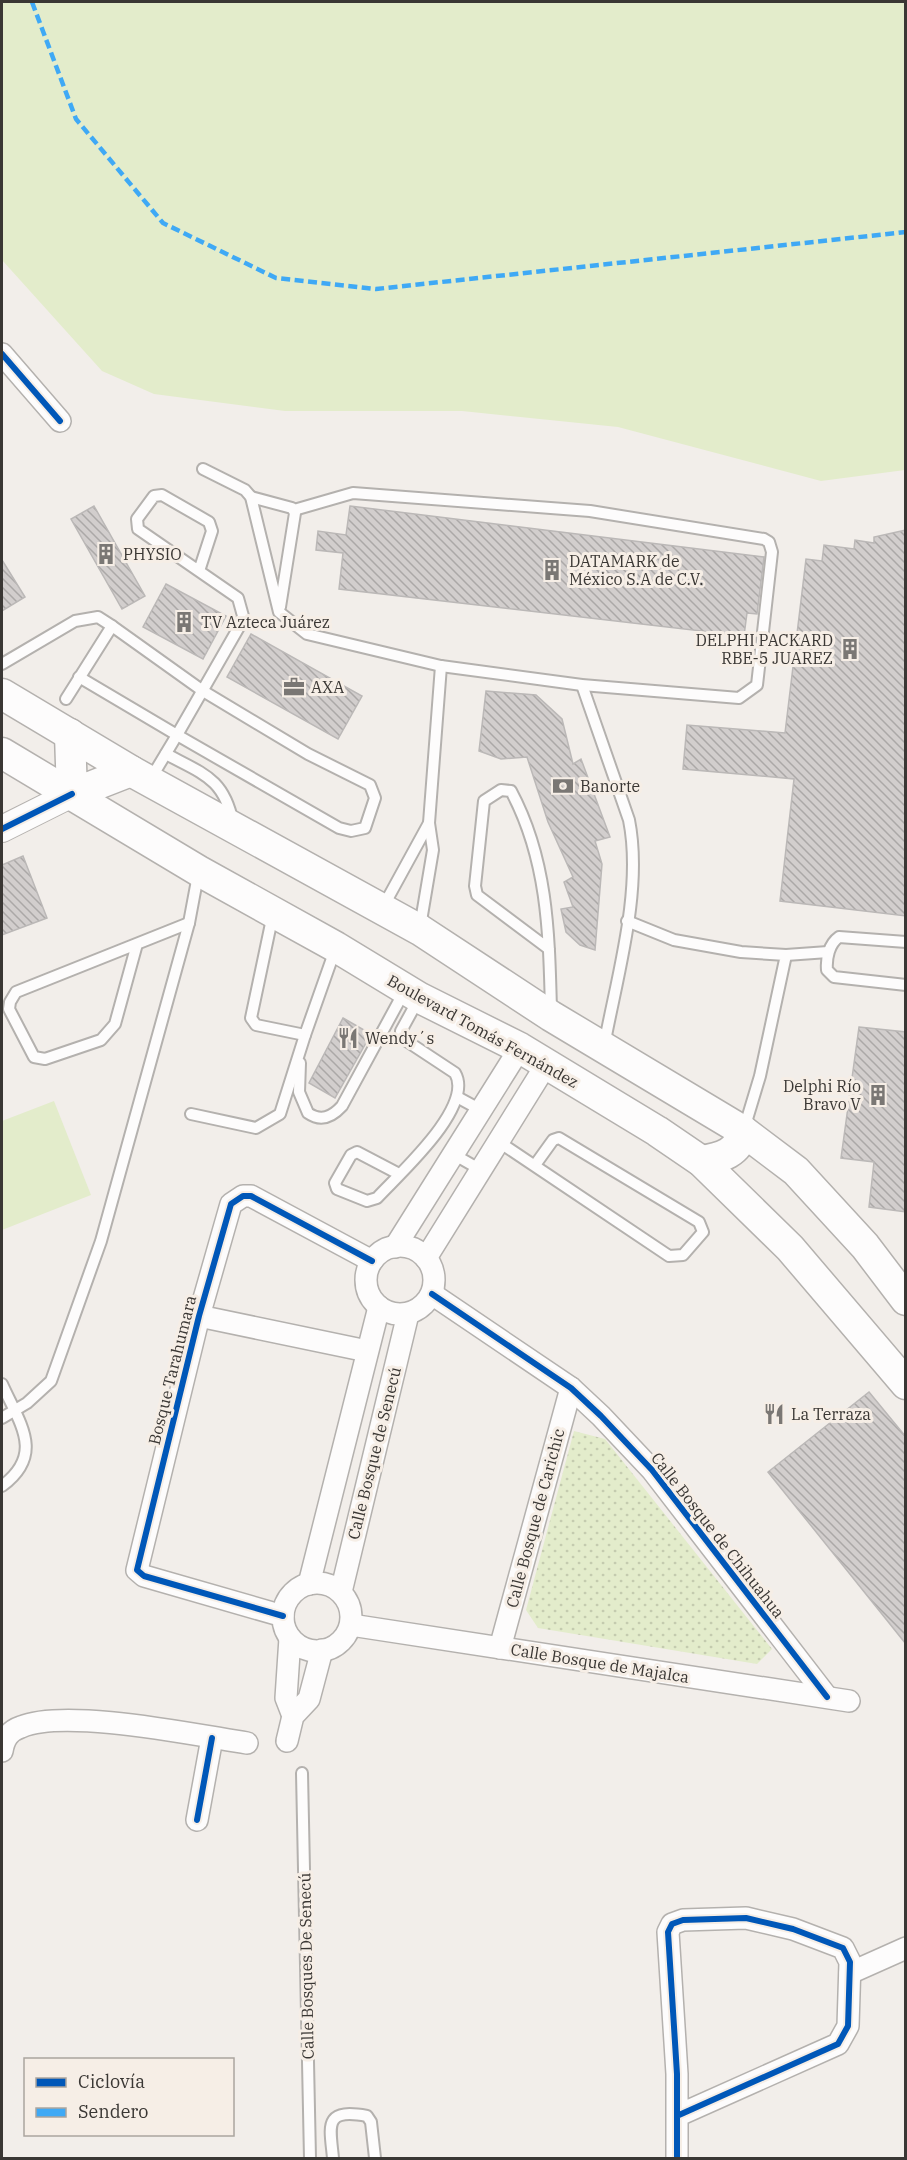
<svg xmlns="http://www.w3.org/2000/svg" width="907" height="2160" font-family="'IBM Plex Serif',serif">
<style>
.park{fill:url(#park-dots)}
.pitch{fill:#e3eccb}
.building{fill:url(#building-back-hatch);stroke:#bbb8b7;stroke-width:1.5}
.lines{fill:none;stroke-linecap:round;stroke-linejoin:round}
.service-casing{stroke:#b4b1ae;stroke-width:14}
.minor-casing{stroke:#b4b1ae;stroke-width:24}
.tertiary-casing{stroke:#b4b1ae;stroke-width:28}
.secondary-casing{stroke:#b4b1ae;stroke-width:33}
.service{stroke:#fdfcfc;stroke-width:10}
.minor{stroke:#fdfcfc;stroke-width:21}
.tertiary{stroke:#fdfcfc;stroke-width:26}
.secondary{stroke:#fdfcfc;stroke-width:30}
.quiet{stroke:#3fa9f5;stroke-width:4.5;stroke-dasharray:9 4.5;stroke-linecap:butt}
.cycleway-casing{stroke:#f6eee6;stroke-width:10}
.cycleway{stroke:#0057b8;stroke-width:6}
.labels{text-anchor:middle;stroke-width:6;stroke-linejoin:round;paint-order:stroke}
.poi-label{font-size:16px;fill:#3a3734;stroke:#f6eee6;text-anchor:start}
.street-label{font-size:16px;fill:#3a3734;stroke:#f6eee6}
</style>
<defs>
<pattern id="park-dots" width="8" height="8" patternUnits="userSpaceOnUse" patternTransform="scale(1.5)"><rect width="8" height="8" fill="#e3eccb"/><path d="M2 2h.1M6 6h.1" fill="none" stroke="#c4cbaf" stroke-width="1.8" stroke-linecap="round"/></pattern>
<pattern id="building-back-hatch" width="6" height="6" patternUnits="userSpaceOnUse" patternTransform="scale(1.5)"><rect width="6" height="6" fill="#d2cecd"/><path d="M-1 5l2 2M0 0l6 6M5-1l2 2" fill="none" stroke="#aba8a7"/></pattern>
</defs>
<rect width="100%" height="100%" fill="#f2eeea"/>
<path class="park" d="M574,1431l31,8 167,210 -15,15 -219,-36 -12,-18z"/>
<g class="pitch">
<path d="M2,2h903v468l-84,11 -203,-54 -156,-16h-177l-131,-17 -52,-23 -100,-111z"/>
<path d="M54,1101l37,94 -89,35v-109z"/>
</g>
<g class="building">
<path d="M94,506l51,90 -23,13 -51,-90z"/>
<path d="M350,506l414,51 -7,57 -10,-1 -3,23 -405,-47 4,-36 -27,-3 2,-19 28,4z"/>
<path d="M906,530v386l-126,-15 14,-122 -111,-10 4,-44 98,8 21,-174 16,2 2,-16 30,4 1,-9 19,3v-6z"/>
<path d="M2,560l23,37 -23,14z"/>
<path d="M166,584l60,32 -23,43 -60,-32z"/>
<path d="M251,634l111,62 -24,43 -111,-62z"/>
<path d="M486,691l50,4 26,24 11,45 8,-5 29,78 -15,4 7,23 -7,86 -15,-5 -14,-13 -5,-23 12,-2 -9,-25 9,-5 -25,-55 -21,-65 -26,2 -22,-8z"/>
<path d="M23,856l24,62 -45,17v-70z"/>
<path d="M343,1018l28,16 -36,64 -26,-15z"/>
<path d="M859,1027l47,5v180l-37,-5 5,-45 -33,-4z"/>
<path d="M869,1392l37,45v207l-138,-172z"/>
</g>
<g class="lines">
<defs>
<g id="service">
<path d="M203,469l42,21 6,7 28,115 28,22 134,32 141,19 157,13 18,-13 15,-133 -3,-10 -5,-3 -174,-28 -237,-18 -59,17"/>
<path d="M251,497l41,11 3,5 -15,94"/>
<path d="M2,664l73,-43 23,-4 14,9"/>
<path d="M79,677l98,58 62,-108 4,-11 -5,-18 -100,-69 -1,-10 17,-23 8,-1 47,27 3,9 -13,40"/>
<path d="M582,685l47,135c14,70 -12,156 -25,226"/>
<path d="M66,699l46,-73 91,65 105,63 62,31 5,13 -10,30 -14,3 -12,-3 -162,-93 -27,45"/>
<path d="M166,754c37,20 58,24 67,69"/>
<path d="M383,907l46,-84"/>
<path d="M273,914l-22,104 5,7 49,10"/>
<path d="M627,921l47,19 67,12 45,3 -26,121 -16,53"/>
<path d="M420,927l13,-77 -4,-27 12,-157"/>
<path d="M906,942l-67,-5c-10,7 -13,21 -12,33l7,7 72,8"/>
<path d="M137,944l-22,80 -14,16 -56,19 -11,-2 -25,-48 1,-7 6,-10 173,-69"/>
<path d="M549,949l-72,-54 -2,-9 9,-85 17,-11 10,1c37,69 38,143 40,219"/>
<path d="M786,955l42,-3"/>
<path d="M300,1063l-1,29 9,21c13,9 24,4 34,-7l63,-116"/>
<path d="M457,1097l24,13"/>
<path d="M191,1114l65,14 24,-14 25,-79 30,-85"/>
<path d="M499,1142l170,114 14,-1 20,-23 -4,-10 -140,-84 -6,2 -18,25"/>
<path d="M453,1154l28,16"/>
<path d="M399,1174l-42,-22 -6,3 -16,28 2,6 30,12 10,-3c21,-23 98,-91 78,-125l-53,-35 -1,-7 17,-31"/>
<path d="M2,1384c18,40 43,70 0,102"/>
<path d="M2,1418l25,-15 24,-22 50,-140 88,-318 9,-48"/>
<path d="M302,1773l8,385"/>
<path d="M333,2158c-3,-32 -10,-50 34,-42l4,6 4,36"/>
</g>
<g id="minor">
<path d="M2,354l58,67"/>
<circle cx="400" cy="1280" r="34"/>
<path d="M395,1247l125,-199"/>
<path d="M426,1258l120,-193"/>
<path d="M432,1294l139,94 30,28 51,54 175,227"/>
<path d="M199,1316l168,35"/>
<circle cx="317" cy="1617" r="34"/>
<path d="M309,1584l70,-277"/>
<path d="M341,1592l67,-278"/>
<path d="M283,1616l-139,-40 -7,-6 62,-254 32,-112 12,-8h8l121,65"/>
<path d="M351,1625l498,76"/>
<path d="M290,1638l-4,60 7,18"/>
<path d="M500,1648l71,-260"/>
<path d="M287,1741l6,-25 16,-17 13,-49"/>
<path d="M2,1751c2,-12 7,-20 19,-24 44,-19 174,8 226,16"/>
<path d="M197,1820l15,-82"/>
<path d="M850,1973l56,-25"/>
<path d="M677,2158v-84l-9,-142 4,-8 11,-4 63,-2 47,11 50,19 7,14 -2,64 -10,18 -159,71"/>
</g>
<path id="tertiary" d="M2,829l70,-35"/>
<g id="secondary">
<path d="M2,694l129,77 289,159 131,86 192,115 53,40 69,75 41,54"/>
<path d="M70,734l2,60 59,-23"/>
<path d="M2,753l197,118 137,76 84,51 100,50 137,83 44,30 89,87 116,136"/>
<path d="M701,1161c20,-3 38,-8 42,-30"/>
</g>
</defs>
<use href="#service" class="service-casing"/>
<use href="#minor" class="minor-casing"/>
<use href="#tertiary" class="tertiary-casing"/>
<use href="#secondary" class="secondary-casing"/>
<use href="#service" class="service"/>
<use href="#minor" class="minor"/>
<use href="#tertiary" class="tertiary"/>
<use href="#secondary" class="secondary"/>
<path class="quiet" d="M32,2l44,117 87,104 113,55 100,11 530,-57"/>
<defs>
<g id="cycleway">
<path d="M2,354l58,67"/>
<path d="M2,829l70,-35"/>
<path d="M432,1294l139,94 30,28 51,54 175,227"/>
<path d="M283,1616l-139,-40 -7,-6 62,-254 32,-112 12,-8h8l121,65"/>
<path d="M197,1820l15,-82"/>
<path d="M677,2158v-84l-9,-142 4,-8 11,-4 63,-2 47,11 50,19 7,14 -2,64 -10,18 -159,71"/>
</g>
</defs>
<use href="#cycleway" class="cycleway-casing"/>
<use href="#cycleway" class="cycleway"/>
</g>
<defs>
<symbol id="building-bare" viewBox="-9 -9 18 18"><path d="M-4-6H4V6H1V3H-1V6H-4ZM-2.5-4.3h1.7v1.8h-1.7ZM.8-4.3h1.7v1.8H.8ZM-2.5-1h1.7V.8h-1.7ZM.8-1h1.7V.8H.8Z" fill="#7a7774" stroke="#f6eee6" stroke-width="2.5" paint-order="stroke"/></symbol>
<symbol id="office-bare" viewBox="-9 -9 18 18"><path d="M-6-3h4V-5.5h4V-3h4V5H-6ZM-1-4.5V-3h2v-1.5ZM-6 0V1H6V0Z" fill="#7a7774" stroke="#f6eee6" stroke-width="2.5" paint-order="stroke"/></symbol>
<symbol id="bank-bare" viewBox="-9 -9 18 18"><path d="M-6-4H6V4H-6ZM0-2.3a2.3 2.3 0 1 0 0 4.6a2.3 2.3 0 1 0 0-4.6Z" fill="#7a7774" stroke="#f6eee6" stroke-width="2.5" paint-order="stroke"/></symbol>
<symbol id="restaurant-bare" viewBox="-9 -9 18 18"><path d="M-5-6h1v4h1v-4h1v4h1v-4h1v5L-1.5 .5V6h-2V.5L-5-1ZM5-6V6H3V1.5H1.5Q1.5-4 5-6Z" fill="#7a7774" stroke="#f6eee6" stroke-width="2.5" paint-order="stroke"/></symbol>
</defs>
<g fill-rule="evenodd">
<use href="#building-bare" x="91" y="539" width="30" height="30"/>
<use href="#building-bare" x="537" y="555" width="30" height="30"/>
<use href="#building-bare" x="169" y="607" width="30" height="30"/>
<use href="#building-bare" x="835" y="634" width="30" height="30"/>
<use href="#office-bare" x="279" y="672" width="30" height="30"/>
<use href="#bank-bare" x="548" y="771" width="30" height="30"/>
<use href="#restaurant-bare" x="333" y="1023" width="30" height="30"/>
<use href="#building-bare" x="863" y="1080" width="30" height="30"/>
<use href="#restaurant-bare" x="759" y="1399" width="30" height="30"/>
</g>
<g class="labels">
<g class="poi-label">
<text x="123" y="560">PHYSIO</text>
<text x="569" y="567">DATAMARK de<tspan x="569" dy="18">México S.A de C.V.</tspan></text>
<text x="201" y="628">TV Azteca Juárez</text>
<text x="833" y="646" text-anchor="end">DELPHI PACKARD<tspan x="833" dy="18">RBE-5 JUAREZ</tspan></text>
<text x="311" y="693">AXA</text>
<text x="580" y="792">Banorte</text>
<text x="365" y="1044">Wendy´s</text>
<text x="861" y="1092" text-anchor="end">Delphi Río<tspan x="861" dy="18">Bravo V</tspan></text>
<text x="791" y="1420">La Terraza</text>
</g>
<g class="street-label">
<text transform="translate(483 1031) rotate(29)" y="6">Boulevard Tomás Fernández</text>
<text transform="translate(172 1370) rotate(-76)" y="6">Bosque Tarahumara</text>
<text transform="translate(374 1453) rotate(-76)" y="6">Calle Bosque de Senecú</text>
<text transform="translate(535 1518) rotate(-75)" y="6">Calle Bosque de Carichic</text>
<text transform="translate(718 1535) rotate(52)" y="6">Calle Bosque de Chihuahua</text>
<text transform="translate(600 1663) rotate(9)" y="6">Calle Bosque de Majalca</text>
<text transform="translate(306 1966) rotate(-91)" y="6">Calle Bosques De Senecú</text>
</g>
</g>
<rect width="907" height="2160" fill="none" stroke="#3a3734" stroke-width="6"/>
<rect x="24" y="2058" width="210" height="78" fill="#f6eee6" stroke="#aba59f" stroke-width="1.5"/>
<rect x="36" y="2078" width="30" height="9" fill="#0057b8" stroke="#aba59f" stroke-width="1.5"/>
<text x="78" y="2088" font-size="18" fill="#3a3734">Ciclovía</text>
<rect x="36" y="2108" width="30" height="9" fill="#3fa9f5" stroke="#aba59f" stroke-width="1.5"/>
<text x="78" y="2118" font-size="18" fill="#3a3734">Sendero</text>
</svg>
